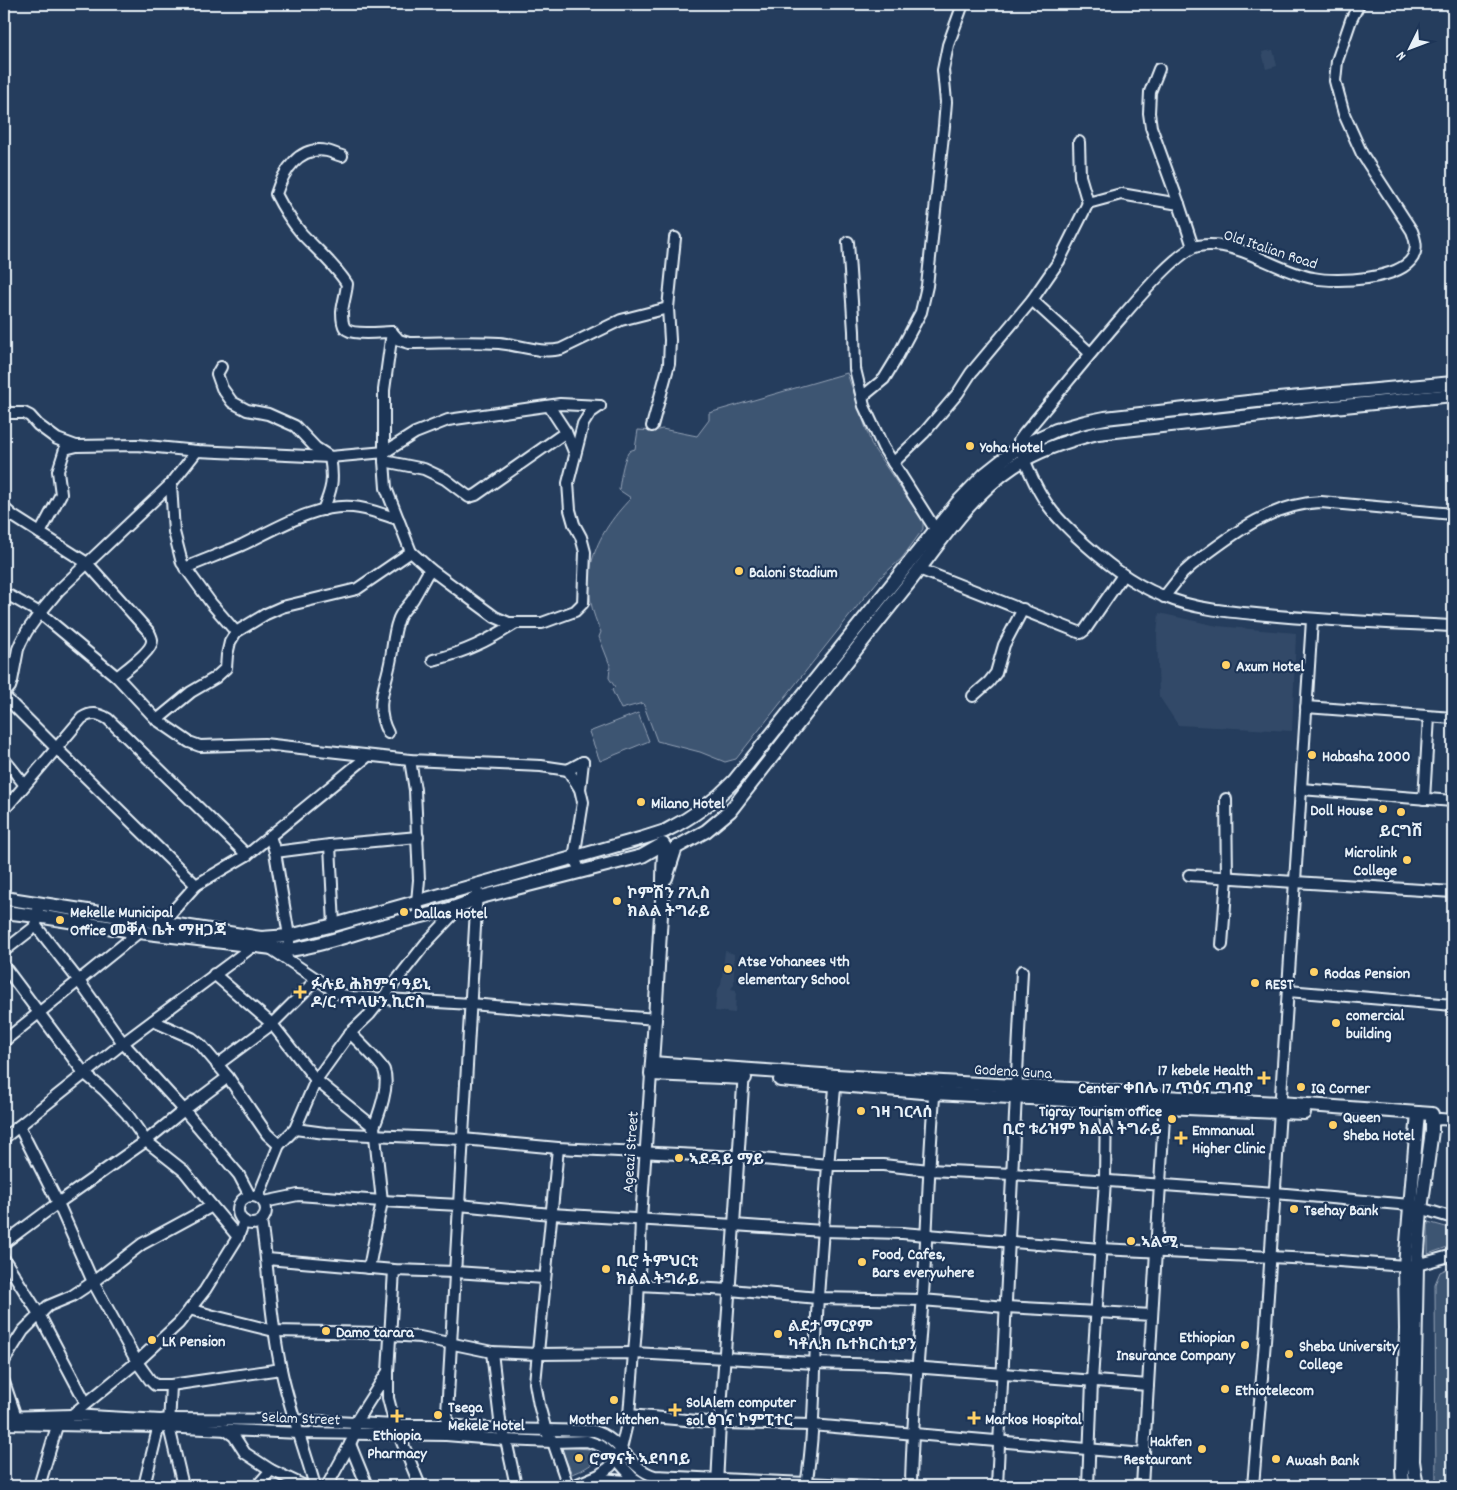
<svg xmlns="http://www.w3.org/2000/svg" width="1457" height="1490" font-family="Dekko,'Noto Sans Ethiopic',sans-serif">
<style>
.built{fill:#334a68}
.green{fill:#3e5472;stroke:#93a2b5}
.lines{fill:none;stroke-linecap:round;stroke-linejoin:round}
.minor-casing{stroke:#e8f1f8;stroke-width:14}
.major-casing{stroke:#e8f1f8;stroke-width:16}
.minor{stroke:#1d3557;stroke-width:10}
.major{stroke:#1d3557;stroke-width:12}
.poi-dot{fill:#ffd166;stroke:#1d3557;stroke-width:2}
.labels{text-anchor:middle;stroke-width:4.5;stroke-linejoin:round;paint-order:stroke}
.street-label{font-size:16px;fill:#e8f1f8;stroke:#1d3557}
.poi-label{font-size:16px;font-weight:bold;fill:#e8f1f8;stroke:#1d3557;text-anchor:start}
</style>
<rect width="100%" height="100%" fill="#253d5d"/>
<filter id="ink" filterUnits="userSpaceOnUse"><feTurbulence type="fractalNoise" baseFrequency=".02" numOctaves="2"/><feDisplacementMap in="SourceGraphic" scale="10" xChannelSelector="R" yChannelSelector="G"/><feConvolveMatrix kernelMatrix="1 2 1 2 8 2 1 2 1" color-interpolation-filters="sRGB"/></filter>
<g filter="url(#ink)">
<g class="built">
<path d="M1273,50l4,16 -11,3 -4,-17z"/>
<path d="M1159,613l58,13 79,7 -4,98 -114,-6 -19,-29 -2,-61z"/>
<path d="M725,951l9,3v30l-3,5 5,1 -1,23 -20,-2 2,-20 4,-6z"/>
</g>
<g class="green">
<path d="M847,373l25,73 51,75v8l-21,29 -20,18 -19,23 -127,160 -11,3 -25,-10 -43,-11 -14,-38 -22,6 -9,-19 3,-3 -6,-9 1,-13 -11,-28 2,-5c-25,-52 -8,-95 30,-134l-12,-8c1,-9 4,-29 9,-37 2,-3 4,-3 7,-4l3,-19 16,1 8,-2 35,7 12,-16v-7z"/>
<path d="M638,713l11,28 -49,20 -11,-29z"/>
<path d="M1428,1222l25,7v16l-25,9z"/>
<path d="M1453,1266v220h-17l-1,-202 5,-12z"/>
<path d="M560,1447l30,2c16,13 -9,21 -18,25z"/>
</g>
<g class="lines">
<defs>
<g id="minor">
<path d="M1359,4l-8,16 -14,41 -2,20 9,33 18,40 50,77c3,8 6,17 1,26 -13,23 -76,26 -100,21 -39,-7 -73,-39 -115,-32 -20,4 -62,55 -77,72 -33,38 -64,77 -97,116l-5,7v6c9,21 17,43 31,61 7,10 17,19 26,28 26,24 54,47 87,60 33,14 69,16 104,19 62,6 124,8 186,11"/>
<path d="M1159,69l-9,23 -1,21 2,14 28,77 14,43"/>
<path d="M1079,142l1,34 8,27"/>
<path d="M342,156c-5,-1 -10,-4 -15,-5 -28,-6 -44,21 -51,43 7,14 16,28 26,40 15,16 33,31 45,50 -1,10 -4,19 -5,28 0,4 0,12 3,16 6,8 37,4 47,4"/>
<path d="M848,242l6,89 1,38 9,37 19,41 52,82"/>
<path d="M1032,300l58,53"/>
<path d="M221,367l-4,7 5,14 10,14 15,8 21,4 27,12 21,22 14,9c4,23 2,32 -7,53"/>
<path d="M862,397l22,-18 11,-18 26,-49 6,-26 17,-160 2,-24 -3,-32 5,-25 15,-41"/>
<path d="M549,406l17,26 9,22"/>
<path d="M600,406l-10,7 -7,11 -15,59 2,27 4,14 7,13 4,15 -2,51 -8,8 -33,12h-33l-14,-6 -34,-25 -31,-23 -19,-17 -25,-64 -2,-27v-71l8,-58 7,8 10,3c30,0 61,-2 90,0 22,2 41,11 62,6l60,-29 47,-12"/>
<path d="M4,407l2,6h18l6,3 8,9 19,14 19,7"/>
<path d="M652,426l17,-62 1,-24 -2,-32 7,-70"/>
<path d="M384,461l40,8 21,10 24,18 7,-2 90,-63"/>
<path d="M893,463l31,-30 34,-40 13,-20 61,-73 27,-39 29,-58 33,-9 58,10"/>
<path d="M171,484l3,48 8,31 29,40 25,29"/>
<path d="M4,508l9,8 74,47 62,69c1,2 3,6 3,8 1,11 -27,30 -35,37"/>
<path d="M40,533l21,-39 -3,-23 7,-22 12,-3 60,-1 60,6 133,6 55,-5 30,-19 33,-13 112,-16 40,2"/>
<path d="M185,568c19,-8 38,-15 57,-23 34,-16 72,-41 111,-38 15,1 30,8 45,12"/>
<path d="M919,569l162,64 4,-3 38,-55"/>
<path d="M4,596h6l30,17 77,64 40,43 32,22 11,4 64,-2 146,16 131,6 27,4 15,-8"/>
<path d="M1164,597l19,-24 9,-8c40,-30 77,-61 129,-63l132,12"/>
<path d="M433,660c33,-8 54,-19 83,-37"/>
<path d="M4,693l6,-6 2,-6 6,-32 3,-7 6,-11 13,-18 18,-22 113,-107 26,-33"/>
<path d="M4,696l52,52 140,137"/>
<path d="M973,696l16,-14 7,-9 8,-28 19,-36"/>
<path d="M1306,707l147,11"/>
<path d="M157,720l34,-28 24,-14 11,-10 1,-13 3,-13 6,-10 30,-18 16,-7 75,-18 54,-37"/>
<path d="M388,733c-14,-26 -3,-45 2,-70 3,-14 3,-29 8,-42 2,-9 10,-14 15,-22 6,-10 11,-20 17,-30"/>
<path d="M4,759l20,25"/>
<path d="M410,760l5,30 4,90 -2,22 2,13"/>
<path d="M568,770l12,19 3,13 -9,56 6,13"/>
<path d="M580,789l3,-27"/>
<path d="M1301,789l152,12"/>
<path d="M1424,799l5,-82"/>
<path d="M4,810l78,-92c9,-6 16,-5 26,1l139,136"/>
<path d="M270,836l5,16 14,84v14"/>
<path d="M330,845l4,80"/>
<path d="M275,852l55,-7 88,-8"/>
<path d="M1189,875l106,7 158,10"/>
<path d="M38,910l-2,16 43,55 44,62 61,67 55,65 11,21"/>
<path d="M163,922l33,-37 51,-30 121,-99"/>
<path d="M1222,945l5,-68 -1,-78"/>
<path d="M270,948l63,42 9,5 10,2 119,7 185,15"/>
<path d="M4,951l32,-25"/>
<path d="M4,966l80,107 20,17 23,24 19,27 38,30 28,35"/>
<path d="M214,974l58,50 44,56 58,47 8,74 -13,67"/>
<path d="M1288,991l165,14"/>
<path d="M153,1021l39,17 9,7 27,32 39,57 12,11"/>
<path d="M350,1033c7,7 31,30 34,37 6,15 -5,44 -10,57"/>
<path d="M4,1041l135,-109"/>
<path d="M217,1065l55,-41 44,-44"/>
<path d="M1431,1121l9,-2 13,1"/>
<path d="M19,1126l39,77 35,79 44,80 13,18 5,5h16l110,-16"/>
<path d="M295,1129l30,4 138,6 95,9 180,9 91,8h54l46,5 83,4 263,19 135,12 43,13"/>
<path d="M4,1138l119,-95 133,-99"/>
<path d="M558,1148l-23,235 4,22 7,26 7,11 15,44"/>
<circle cx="252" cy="1210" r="14"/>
<path d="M258,1197l21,-52 16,-16 21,-49 34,-47 20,-19 56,-71 35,-37"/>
<path d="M264,1202l34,-7 84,6 77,4 92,9 183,11 89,6 79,2 198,16 213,10 92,7 12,-1 36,-10"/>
<path d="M261,1221c8,49 9,99 20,148 8,39 23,78 34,117"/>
<path d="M4,1243l54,-40 88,-62 38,-31 44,-33"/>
<path d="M4,1259l35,55 47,89"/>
<path d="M267,1259l127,11 61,2 89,6"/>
<path d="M394,1270l-6,102v26l7,27 25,61"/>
<path d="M639,1285l91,5 88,8 104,2 84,7 146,8"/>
<path d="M190,1309l20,6 64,16 108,2 8,2 30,2 72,15 46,2 96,-1 181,10 71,2 262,20"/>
<path d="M492,1352l9,77 5,11 10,46"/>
<path d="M4,1361l19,-30 25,-25 24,-10 21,-14 49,-38 70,-38 26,31"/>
<path d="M4,1382l12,35v5"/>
<path d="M171,1385l-2,42 14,59"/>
<path d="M629,1415l91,8 92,2 332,29"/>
<path d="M4,1417l68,-2 89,5 8,-1 126,1 100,5h51l55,4 93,2c27,7 36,39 61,45l218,10"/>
<path d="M4,1424l156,3 140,6 146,2 60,5 47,2 34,-1 14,5 15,13 17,19 11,7 28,1"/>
<path d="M224,1429l10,7 11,17 26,17 34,16"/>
<path d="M446,1431l31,-539"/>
<path d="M350,1444l17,42"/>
<path d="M592,1481l9,-2 37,3"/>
<path d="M717,1485l3,-62 14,-198 10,-154"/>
<path d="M39,1486l18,-60 15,-11 65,-53 42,-39 26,-33 33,-53 6,-16"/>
<path d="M144,1486l16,-65"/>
<path d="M257,1486l14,-16"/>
<path d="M327,1486l23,-42 5,-11v-10l32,-50"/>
<path d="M573,1486l26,-11 12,-9 10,-17 8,-34 9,-111 3,-85 10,-145"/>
<path d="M806,1486c10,-62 8,-126 12,-189 5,-74 11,-147 18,-220"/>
<path d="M911,1486c1,-69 9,-138 13,-208 4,-64 5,-128 11,-192"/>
<path d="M997,1486l25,-515"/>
<path d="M1088,1486l4,-105 13,-201 1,-85"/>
<path d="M1142,1486l23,-386"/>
<path d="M1253,1486l12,-145 47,-721"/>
</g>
<g id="major">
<path d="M667,830c26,-13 47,-28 67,-49l223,-278 28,-29 34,-27 37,-17 29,-8 20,-4 152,-17 196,-18"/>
<path d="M665,847c-3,17 -1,35 -3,53 -4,58 -6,116 -11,174l94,4"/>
<path d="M677,847l29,-16 24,-20c59,-76 118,-152 178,-227 32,-41 62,-89 106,-118 26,-17 55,-26 84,-33l226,-25 129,-13"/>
<path d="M666,878l10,-31"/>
<path d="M4,898l257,40 28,-2 45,-11 309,-87 22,-7"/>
<path d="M4,912l33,4 102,16 150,18c33,-4 67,-18 100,-26 29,-8 61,-12 88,-26l165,-42 21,-12"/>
<path d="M652,1063l184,13 270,15 59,6 115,6 152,11v17l-11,78 -4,56 -4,196 2,14 2,11"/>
<path d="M780,1080l154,13 172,9 58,5 140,6"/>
<path d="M1403,1486l-1,-17 4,-140 -1,-63 13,-153"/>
</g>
</defs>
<use href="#minor" class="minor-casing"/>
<use href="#major" class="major-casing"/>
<use href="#minor" class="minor"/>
<use href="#major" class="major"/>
</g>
</g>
<g class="poi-dot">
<circle cx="970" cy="446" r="5"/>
<circle cx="739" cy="571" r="5"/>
<circle cx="1226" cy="665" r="5"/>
<circle cx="1312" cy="755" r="5"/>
<circle cx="641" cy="802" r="5"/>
<circle cx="1383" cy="809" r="5"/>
<circle cx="1401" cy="812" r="5"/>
<circle cx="1407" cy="860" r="5"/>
<circle cx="617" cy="901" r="5"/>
<circle cx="404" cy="912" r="5"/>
<circle cx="60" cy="920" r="5"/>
<circle cx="728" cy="969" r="5"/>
<circle cx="1314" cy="972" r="5"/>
<circle cx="1255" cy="983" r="5"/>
<path d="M297.5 984.5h5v5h5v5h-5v5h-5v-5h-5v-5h5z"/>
<circle cx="1336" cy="1023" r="5"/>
<path d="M1261.5 1070.5h5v5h5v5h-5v5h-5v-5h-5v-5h5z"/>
<circle cx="1301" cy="1087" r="5"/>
<circle cx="861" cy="1111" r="5"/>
<circle cx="1172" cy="1119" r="5"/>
<circle cx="1333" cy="1125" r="5"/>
<path d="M1178.5 1130.5h5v5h5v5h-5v5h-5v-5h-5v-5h5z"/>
<circle cx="679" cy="1158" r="5"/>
<circle cx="1294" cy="1209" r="5"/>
<circle cx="1131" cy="1241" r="5"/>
<circle cx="862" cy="1262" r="5"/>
<circle cx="606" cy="1269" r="5"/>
<circle cx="326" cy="1331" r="5"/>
<circle cx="778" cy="1334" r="5"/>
<circle cx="152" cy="1340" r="5"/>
<circle cx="1245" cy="1345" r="5"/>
<circle cx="1289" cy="1354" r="5"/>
<circle cx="1225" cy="1389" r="5"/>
<circle cx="614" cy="1400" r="5"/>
<path d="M672.5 1402.5h5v5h5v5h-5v5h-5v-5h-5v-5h5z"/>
<circle cx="438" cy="1415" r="5"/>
<path d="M394.5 1408.5h5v5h5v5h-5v5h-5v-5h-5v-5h5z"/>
<path d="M971.5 1410.5h5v5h5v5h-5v5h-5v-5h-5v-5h5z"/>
<circle cx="1202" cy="1449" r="5"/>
<circle cx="579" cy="1458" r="5"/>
<circle cx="1276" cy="1459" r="5"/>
</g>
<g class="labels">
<g class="street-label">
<text transform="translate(1271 248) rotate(18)" y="6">Old Italian Road</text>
<text transform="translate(1013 1070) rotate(3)" y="6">Godena Guna</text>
<text transform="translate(629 1152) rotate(-86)" y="6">Ageazi Street</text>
<text transform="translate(301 1417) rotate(2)" y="6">Selam Street</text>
</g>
<g class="poi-label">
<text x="980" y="452">Yoha Hotel</text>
<text x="749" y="577">Baloni Stadium</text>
<text x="1236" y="671">Axum Hotel</text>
<text x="1322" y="761">Habasha 2000</text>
<text x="651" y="808">Milano Hotel</text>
<text x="1373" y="815" text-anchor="end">Doll House</text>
<text x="1401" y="836" text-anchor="middle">ይርግሽ</text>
<text x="1397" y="857" text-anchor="end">Microlink<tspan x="1397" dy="18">College</tspan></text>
<text x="627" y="898">ኮምሽን ፖሊስ<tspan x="627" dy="18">ክልል ትግራይ</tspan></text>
<text x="70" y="917">Mekelle Municipal<tspan x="70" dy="18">Office መቐለ ቤት ማዘጋጃ</tspan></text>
<text x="414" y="918">Dallas Hotel</text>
<text x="738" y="966">Atse Yohanees 4th<tspan x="738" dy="18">elementary School</tspan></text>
<text x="1324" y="978">Rodas Pension</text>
<text x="311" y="989">ፉሉይ ሕክምና ዓይኒ<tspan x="311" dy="18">ዶ/ር ጥላሁን ኪሮስ</tspan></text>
<text x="1265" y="989">REST</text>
<text x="1346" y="1020">comercial<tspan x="1346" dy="18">building</tspan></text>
<text x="1253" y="1075" text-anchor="end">17 kebele Health<tspan x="1253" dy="18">Center ቀበሌ 17 ጥዕና ጣብያ</tspan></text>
<text x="1311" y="1093">IQ Corner</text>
<text x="1162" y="1116" text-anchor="end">Tigray Tourism office<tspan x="1162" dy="18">ቢሮ ቱሪዝም ክልል ትግራይ</tspan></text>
<text x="871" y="1117">ገዛ ገርላሰ</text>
<text x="1343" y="1122">Queen<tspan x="1343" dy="18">Sheba Hotel</tspan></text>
<text x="1192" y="1135">Emmanual<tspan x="1192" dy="18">Higher Clinic</tspan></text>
<text x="689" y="1164">ኣደዳይ ማይ</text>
<text x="1304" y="1215">Tsehay Bank</text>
<text x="1141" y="1247">ኣልሚ</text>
<text x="872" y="1259">Food, Cafes,<tspan x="872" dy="18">Bars everywhere</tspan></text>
<text x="616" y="1266">ቢሮ ትምህርቲ<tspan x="616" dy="18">ክልል ትግራይ</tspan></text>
<text x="788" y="1331">ልደታ ማርያም<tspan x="788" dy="18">ካቶሊክ ቤተክርስቲያን</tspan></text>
<text x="336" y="1337">Damo tarara</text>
<text x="1235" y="1342" text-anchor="end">Ethiopian<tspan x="1235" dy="18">Insurance Company</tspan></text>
<text x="162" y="1346">LK Pension</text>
<text x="1299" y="1351">Sheba University<tspan x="1299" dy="18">College</tspan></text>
<text x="1235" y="1395">Ethiotelecom</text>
<text x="686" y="1407">SolAlem computer<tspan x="686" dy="18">sol ፅገና ኮምፒተር</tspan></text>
<text x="448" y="1412">Tsega<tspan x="448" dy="18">Mekele Hotel</tspan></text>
<text x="614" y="1424" text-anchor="middle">Mother kitchen</text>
<text x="985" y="1424">Markos Hospital</text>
<text x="397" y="1440" text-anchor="middle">Ethiopia<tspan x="397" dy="18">Pharmacy</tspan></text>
<text x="1192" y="1446" text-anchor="end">Hakfen<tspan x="1192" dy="18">Restaurant</tspan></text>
<text x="589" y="1464">ሮማናት ኣደባባይ</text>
<text x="1286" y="1465">Awash Bank</text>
</g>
</g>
<rect width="1457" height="1490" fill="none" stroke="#1d3557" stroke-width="20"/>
<rect x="10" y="10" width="1437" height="1470" fill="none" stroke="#e8f1f8" stroke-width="2" filter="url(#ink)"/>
<g transform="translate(1410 48) rotate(228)" stroke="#1d3557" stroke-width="4" paint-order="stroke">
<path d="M0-4L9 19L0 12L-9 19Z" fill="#e8f1f8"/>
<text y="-8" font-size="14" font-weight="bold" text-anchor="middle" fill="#e8f1f8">N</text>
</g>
</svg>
